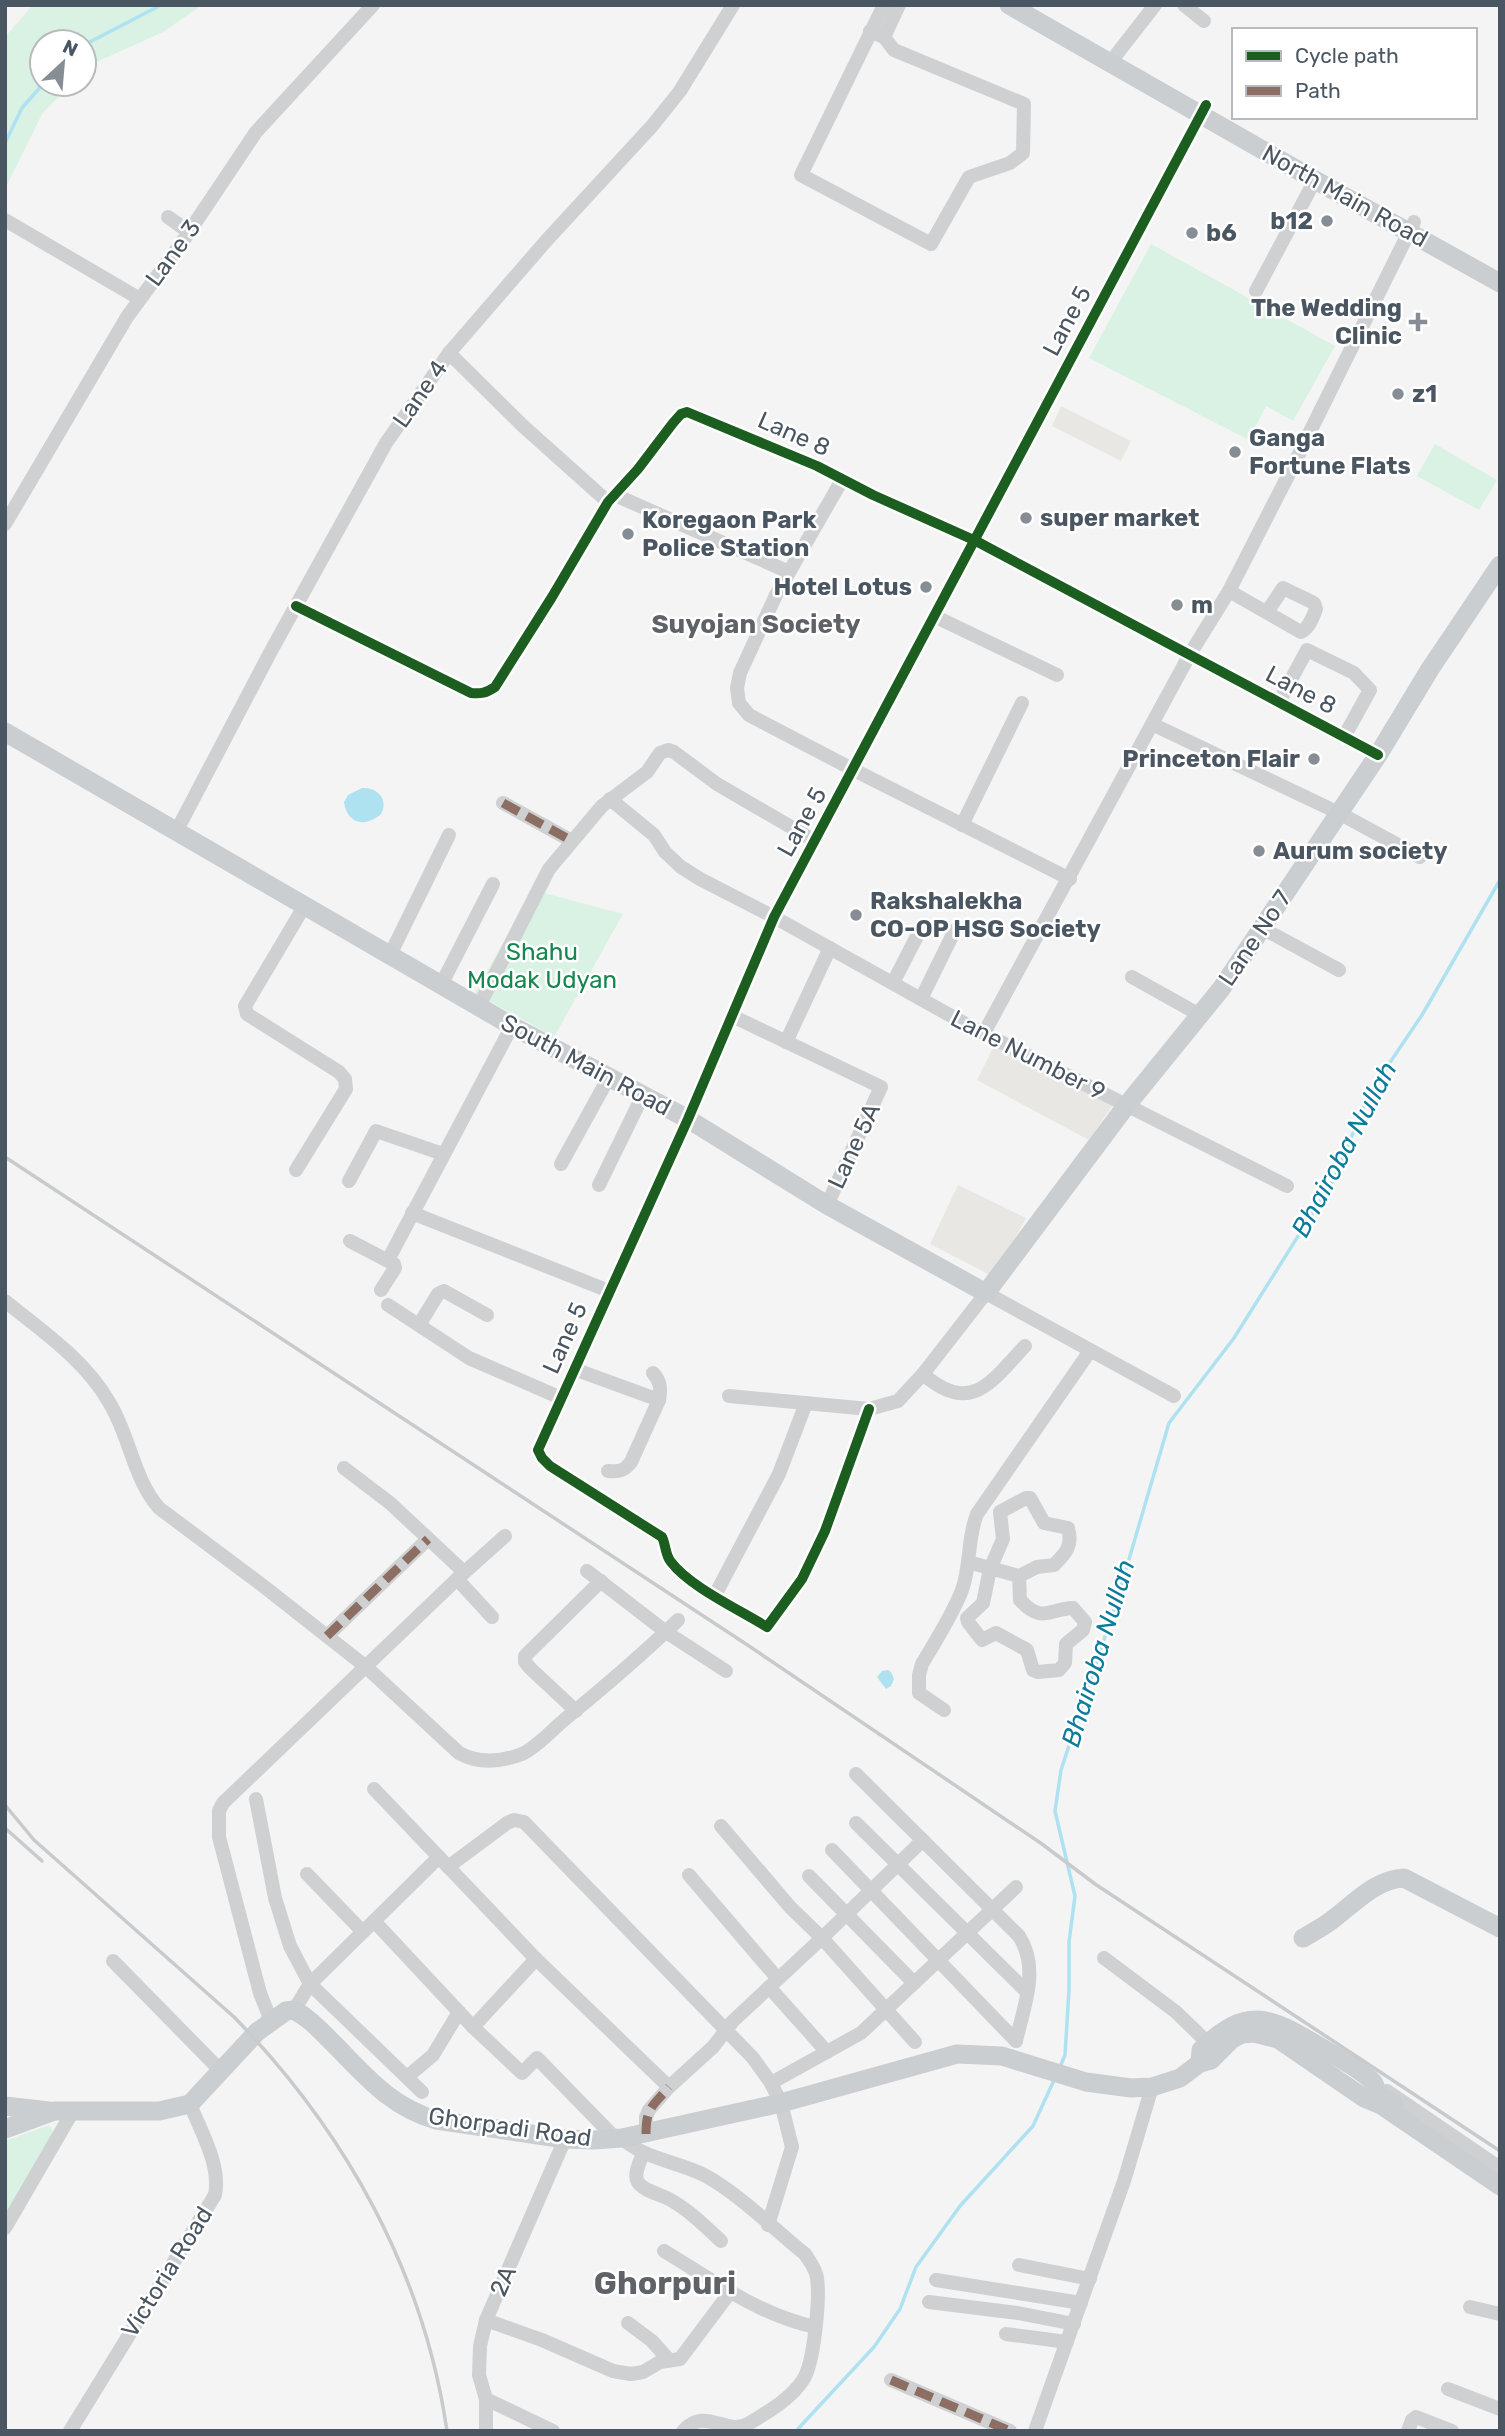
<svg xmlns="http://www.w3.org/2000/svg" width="1505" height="2436" font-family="Rubik,sans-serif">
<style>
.commercial{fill:#e8e7e3}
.green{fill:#d9f2e3}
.water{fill:#aee2f0}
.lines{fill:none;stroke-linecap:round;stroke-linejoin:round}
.stream{stroke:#aee2f0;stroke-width:3.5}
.minor{stroke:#ced0d2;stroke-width:14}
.major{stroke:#caced1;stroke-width:19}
.rail{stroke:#c9cacc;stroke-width:3.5}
.quiet{stroke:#8d6e63;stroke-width:9;stroke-dasharray:18 9;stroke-linecap:butt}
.cycleway-casing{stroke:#fff;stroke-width:15}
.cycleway{stroke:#1b5e20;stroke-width:10}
.poi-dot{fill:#868d94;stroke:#fff;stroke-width:2.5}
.labels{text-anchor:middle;stroke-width:5;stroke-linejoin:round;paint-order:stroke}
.street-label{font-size:24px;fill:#4a5661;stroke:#fff}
.poi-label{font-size:24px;font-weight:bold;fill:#4a5661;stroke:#fff;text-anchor:start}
.park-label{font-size:24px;fill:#17864f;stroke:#fff}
.neighbourhood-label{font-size:26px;font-weight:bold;fill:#5f6368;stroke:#fff}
.water-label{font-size:26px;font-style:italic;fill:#0c7c9b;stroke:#fff}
.district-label{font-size:32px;font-weight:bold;fill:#5f6368;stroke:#fff}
</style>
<rect width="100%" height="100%" fill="#f4f4f4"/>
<g class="commercial">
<path d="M1061,406l70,35 -10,20 -69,-35z"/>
<path d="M996,1042l118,61 -25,37 -112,-60z"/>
<path d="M958,1185l68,33 -32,59 -64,-33z"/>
</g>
<g class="green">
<path d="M33,5h169l-39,27 -73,33 -6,6v-29h-42v42h29l-29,30 -37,75v-152z"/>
<path d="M1151,244l184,102 -42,75 -27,-15 -17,34 -160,-82z"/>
<path d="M1435,444l62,36 -18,30 -62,-34z"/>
<path d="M533,890l90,24 -69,123 -79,-44z"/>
<path d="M49,2125l7,12 -51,81v-77z"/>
</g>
<g class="water">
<path d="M362,788c15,-1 27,11 19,26 -16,14 -34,10 -37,-12l4,-7z"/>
<path d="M888,1670l3,2 3,7 -3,7 -5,3 -9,-12 5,-6z"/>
</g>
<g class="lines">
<g class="stream">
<path d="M84,45l77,-40"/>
<path d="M5,143l17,-35 21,-24"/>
<path d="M1060,2067l5,-12 4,-65v-48l6,-46 -20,-85 6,-41 56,-170 52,-177 65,-85 100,-159 36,-87 52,-77 78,-135"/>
<path d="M796,2431l78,-84 26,-38 16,-42 44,-61 73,-80 22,-48"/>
</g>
<g class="minor">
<path d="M1184,5l20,16"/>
<path d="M870,31l14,6 10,13 130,54 -1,49 -13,10 -41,14 -38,67 -130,-69 83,-170"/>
<path d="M884,37l15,-32"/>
<path d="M1116,55l39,-50"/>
<path d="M168,217l21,15"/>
<path d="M5,220l135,79"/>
<path d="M1256,291l59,-111"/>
<path d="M449,353l74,73 85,76"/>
<path d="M842,480l-66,115 -36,78 -3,15 2,15 10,12 105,55 216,109"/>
<path d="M615,495l174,77"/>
<path d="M5,524l122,-207 58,-79 71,-106 117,-127"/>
<path d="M1229,591l72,41c8,-4 12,-15 15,-23l-2,-6 -31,-15 -16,24"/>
<path d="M296,606l175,87c10,1 15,0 24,-6l57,-90 56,-95 30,-33 35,-46 8,-9 6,-2 130,54 56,29 103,46 402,214"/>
<path d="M936,617l121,58"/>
<path d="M1279,702l28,-52 47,23 16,17 -26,47"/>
<path d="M1154,725l185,88 81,44"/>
<path d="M610,799l44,36 11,17 16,15 19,12 74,38 197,110 316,159"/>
<path d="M503,803l69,38"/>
<path d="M962,825l60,-122"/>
<path d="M177,830l94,-179 115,-208 63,-90 97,-112 106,-115 28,-35 53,-86"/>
<path d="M1262,928l77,42"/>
<path d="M390,955l59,-120"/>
<path d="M1132,977l68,38"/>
<path d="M893,983l24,-47"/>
<path d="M441,985l52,-101"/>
<path d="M921,999l34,-69"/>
<path d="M479,1006l70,-137 53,-63 45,-34 13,-19 8,-3 6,2 43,32 98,57"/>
<path d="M732,1016l149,71 -54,118"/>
<path d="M984,1033l206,-379 39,-63 65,-127 120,-242"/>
<path d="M786,1042l44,-94"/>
<path d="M561,1164l48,-87"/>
<path d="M296,1170l50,-81 -1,-10 -6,-7 -92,-58 -2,-8 60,-101"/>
<path d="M349,1181l27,-50 67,23"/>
<path d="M599,1185l44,-90"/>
<path d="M412,1213l197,78"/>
<path d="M350,1241l44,23 1,4 -14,22"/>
<path d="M388,1260l124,-234"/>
<path d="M5,1301c37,30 80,59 104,101 21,34 24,76 50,106l103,77 103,81 94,87c20,11 42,9 63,1 15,-7 29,-23 42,-34 39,-32 78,-65 114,-100"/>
<path d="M388,1305l81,53 92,40"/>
<path d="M419,1325l19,-31 6,-3 43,24"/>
<path d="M574,1369l85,31c2,-11 2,-18 -6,-27"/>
<path d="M923,1374c48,42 68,8 102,-28"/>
<path d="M729,1396l140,13 29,-8 25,-27 63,-81 188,103"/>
<path d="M869,1409l-44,122 -23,48 -35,48c-27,-17 -77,-40 -96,-65 -6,-7 -5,-17 -9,-25l-112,-71 -8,-8 -4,-8 150,-331 86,-202 432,-812"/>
<path d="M344,1468l46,35 74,69"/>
<path d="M608,1471c11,1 16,0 23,-9l28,-62"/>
<path d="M968,1562l51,14 18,-9 17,-2c12,-12 19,-19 14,-37l-24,-5 -14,-25h-4l-26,14 3,27 -13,30 -7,34 -16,15 1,4 14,18 14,-7 31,17 6,20 5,2 21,-2 6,-7 1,-19 17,-14 2,-8 -12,-14c-24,1 -31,16 -53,-8l-1,-24"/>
<path d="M587,1571l79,61 60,39"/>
<path d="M457,1579l35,38"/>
<path d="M715,1595l64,-121 27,-71"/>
<path d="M327,1636l101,-97"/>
<path d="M944,1710l-25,-17v-18l3,-11c14,-24 30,-48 40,-74 9,-24 5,-51 15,-76l113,-163"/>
<path d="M576,1711l-45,-42 -6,-7v-6l76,-75"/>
<path d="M856,1774l163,162c21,33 5,70 -3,105"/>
<path d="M374,1789l162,170 133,128"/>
<path d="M256,1799l19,99 15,48 20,38 112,108"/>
<path d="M856,1823l171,169"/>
<path d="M721,1826l69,81 32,31 93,104"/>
<path d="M832,1850l184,191"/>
<path d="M448,1867l59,-44 7,-3 10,2 229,236 18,25 10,20 11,44 -24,78"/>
<path d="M307,1874l56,58"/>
<path d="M689,1875l89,104"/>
<path d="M809,1876l105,107"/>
<path d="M374,1921l99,106 49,46 15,-15 78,80"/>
<path d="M1104,1958l72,54 32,31"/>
<path d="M113,1961l108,110"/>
<path d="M769,1987l58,65"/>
<path d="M294,2010l16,-26 129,-127"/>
<path d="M271,2021l-11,-28 -41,-156v-26l4,-8 234,-224 48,-43"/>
<path d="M473,2027l63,-68"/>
<path d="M407,2077l26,-22 26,-43"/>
<path d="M771,2083l90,-50 155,-146"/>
<path d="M1387,2091l113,77"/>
<path d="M646,2134v-17l3,-7 20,-23 44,-40 20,-26 89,-83 101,-98"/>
<path d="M622,2138c23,22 56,23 84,38 33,18 69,54 99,78 5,8 11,15 12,24 3,21 -3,86 -14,102 -12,19 -37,33 -55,44 -22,12 -43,-18 -65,7"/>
<path d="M643,2153c-2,7 -9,19 -6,27 3,10 23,14 32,19 20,11 36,27 52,42"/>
<path d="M5,2228l68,-117"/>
<path d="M664,2251c50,30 93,63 151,76"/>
<path d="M1019,2265l71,14"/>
<path d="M936,2280l145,23"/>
<path d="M929,2302l89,11 56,11"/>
<path d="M1470,2307l30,7"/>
<path d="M486,2320l56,20 71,31 18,3 12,-2 17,-10 20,-3 51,-68"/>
<path d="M628,2323l24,18 16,18"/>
<path d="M1006,2334l61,8"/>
<path d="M891,2380l119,51"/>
<path d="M1448,2389l52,20"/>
<path d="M486,2399l67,32"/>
<path d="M70,2431l145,-236c6,-30 -14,-63 -25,-91"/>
<path d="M486,2431v-32l-7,-24 1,-29 6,-26 79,-181"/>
<path d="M1035,2431l89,-250 28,-94"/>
<path d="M1408,2431l4,-11 4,-3 36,14"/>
</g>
<g class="major">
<path d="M1009,5l306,175 185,103"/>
<path d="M5,732l507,294 176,93 139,86 159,88 140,-187 95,-117 157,-234 52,-86 70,-104"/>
<path d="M1303,1938c10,-6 20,-11 29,-18 23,-17 42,-40 72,-42l96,50"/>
<path d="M1200,2063l1,-13c49,-48 71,-31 123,-1 13,8 38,21 49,33 2,2 2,6 4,9 4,6 11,10 17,14"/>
<path d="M5,2106l44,5"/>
<path d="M5,2129l49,-18h105l31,-7 67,-72 29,-21 8,-1c15,8 26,20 38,32 33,33 57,64 104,78l129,19 29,1 28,-2 159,-35 176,-49 45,2 84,26 45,6 21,-1 28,-9 20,-15 11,-3 21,-21 10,-5 12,-1 24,6 86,59 17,7 119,81"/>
</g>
<g class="rail">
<path d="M5,1157l744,489 293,198 53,40 405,267"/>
<path d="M5,1805l29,35 200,177c111,114 190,255 213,414"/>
<path d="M5,1828l37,33"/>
</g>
<g class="quiet">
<path d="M503,803l69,38"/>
<path d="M327,1636l101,-97"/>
<path d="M646,2134c0,-27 7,-28 23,-47"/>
<path d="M891,2380l119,51"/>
</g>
<defs>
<g id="cycleway">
<path d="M296,606l175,87c10,1 15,0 24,-6l57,-90 56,-95 30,-33 35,-46 8,-9 6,-2 130,54 56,29 103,46 402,214"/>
<path d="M869,1409l-44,122 -23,48 -35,48c-27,-17 -77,-40 -96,-65 -6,-7 -5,-17 -9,-25l-112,-71 -8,-8 -4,-8 150,-331 86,-202 432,-812"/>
</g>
</defs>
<use href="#cycleway" class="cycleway-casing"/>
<use href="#cycleway" class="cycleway"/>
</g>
<g class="poi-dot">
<circle cx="1327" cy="221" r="7"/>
<circle cx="1192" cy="233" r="7"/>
<path d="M1414.5 311.5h7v7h7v7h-7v7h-7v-7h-7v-7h7z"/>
<circle cx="1398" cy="394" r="7"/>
<circle cx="1235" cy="452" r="7"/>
<circle cx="1026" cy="518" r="7"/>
<circle cx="628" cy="534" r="7"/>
<circle cx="926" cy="587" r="7"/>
<circle cx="1177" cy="605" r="7"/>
<circle cx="1314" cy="759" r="7"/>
<circle cx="1259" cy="851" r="7"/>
<circle cx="856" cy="915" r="7"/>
</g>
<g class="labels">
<g class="street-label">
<text transform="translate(1345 196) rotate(29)" y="8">North Main Road</text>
<text transform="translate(173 253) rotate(-54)" y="8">Lane 3</text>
<text transform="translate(1067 321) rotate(-62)" y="8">Lane 5</text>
<text transform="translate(420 394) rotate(-55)" y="8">Lane 4</text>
<text transform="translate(794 434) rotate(24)" y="8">Lane 8</text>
<text transform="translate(1301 690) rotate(28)" y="8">Lane 8</text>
<text transform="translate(802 822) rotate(-61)" y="8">Lane 5</text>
<text transform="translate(1255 938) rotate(-56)" y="8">Lane No 7</text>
<text transform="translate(1028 1055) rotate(27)" y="8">Lane Number 9</text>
<text transform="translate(586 1065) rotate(28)" y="8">South Main Road</text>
<text transform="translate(854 1146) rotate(-65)" y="8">Lane 5A</text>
<text transform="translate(565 1338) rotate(-66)" y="8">Lane 5</text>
<text transform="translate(510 2127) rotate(8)" y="8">Ghorpadi Road</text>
<text transform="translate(167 2272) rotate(-58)" y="8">Victoria Road</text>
<text transform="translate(503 2281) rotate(-66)" y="8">2A</text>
</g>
<g class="poi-label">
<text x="1313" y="229" text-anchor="end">b12</text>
<text x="1206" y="241">b6</text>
<text x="1402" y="316" text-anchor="end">The Wedding<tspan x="1402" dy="28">Clinic</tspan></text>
<text x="1412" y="402">z1</text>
<text x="1249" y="446">Ganga<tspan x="1249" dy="28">Fortune Flats</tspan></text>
<text x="1040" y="526">super market</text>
<text x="642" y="528">Koregaon Park<tspan x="642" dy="28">Police Station</tspan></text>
<text x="912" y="595" text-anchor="end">Hotel Lotus</text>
<text x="1191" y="613">m</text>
<text x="1300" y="767" text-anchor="end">Princeton Flair</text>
<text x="1273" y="859">Aurum society</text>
<text x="870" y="909">Rakshalekha<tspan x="870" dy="28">CO-OP HSG Society</tspan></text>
</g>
<g class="park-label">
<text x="542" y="960">Shahu<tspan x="542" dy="28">Modak Udyan</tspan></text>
</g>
<g class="neighbourhood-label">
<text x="756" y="633">Suyojan Society</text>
</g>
<g class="water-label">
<text transform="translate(1344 1149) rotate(-62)" y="9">Bhairoba Nullah</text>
<text transform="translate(1098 1653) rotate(-73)" y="9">Bhairoba Nullah</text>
</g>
<g class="district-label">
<text x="665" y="2294">Ghorpuri</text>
</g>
</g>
<rect width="1505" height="2436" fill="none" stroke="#4a5661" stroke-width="14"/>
<rect x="1232" y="28" width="245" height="91" fill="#ffffff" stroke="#b7bbc0" stroke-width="2"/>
<rect x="1246" y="51" width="35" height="10" fill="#1b5e20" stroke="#b7bbc0" stroke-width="2"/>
<text x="1295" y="63" font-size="21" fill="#4a5661">Cycle path</text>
<rect x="1246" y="86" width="35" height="10" fill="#8d6e63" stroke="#b7bbc0" stroke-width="2"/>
<text x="1295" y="98" font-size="21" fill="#4a5661">Path</text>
<g transform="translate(63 63) rotate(26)"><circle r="33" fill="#ffffff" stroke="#b7bbc0" stroke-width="2"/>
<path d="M0-5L12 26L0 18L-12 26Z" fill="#868d94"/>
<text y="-10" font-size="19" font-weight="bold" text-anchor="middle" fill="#4a5661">N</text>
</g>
</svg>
